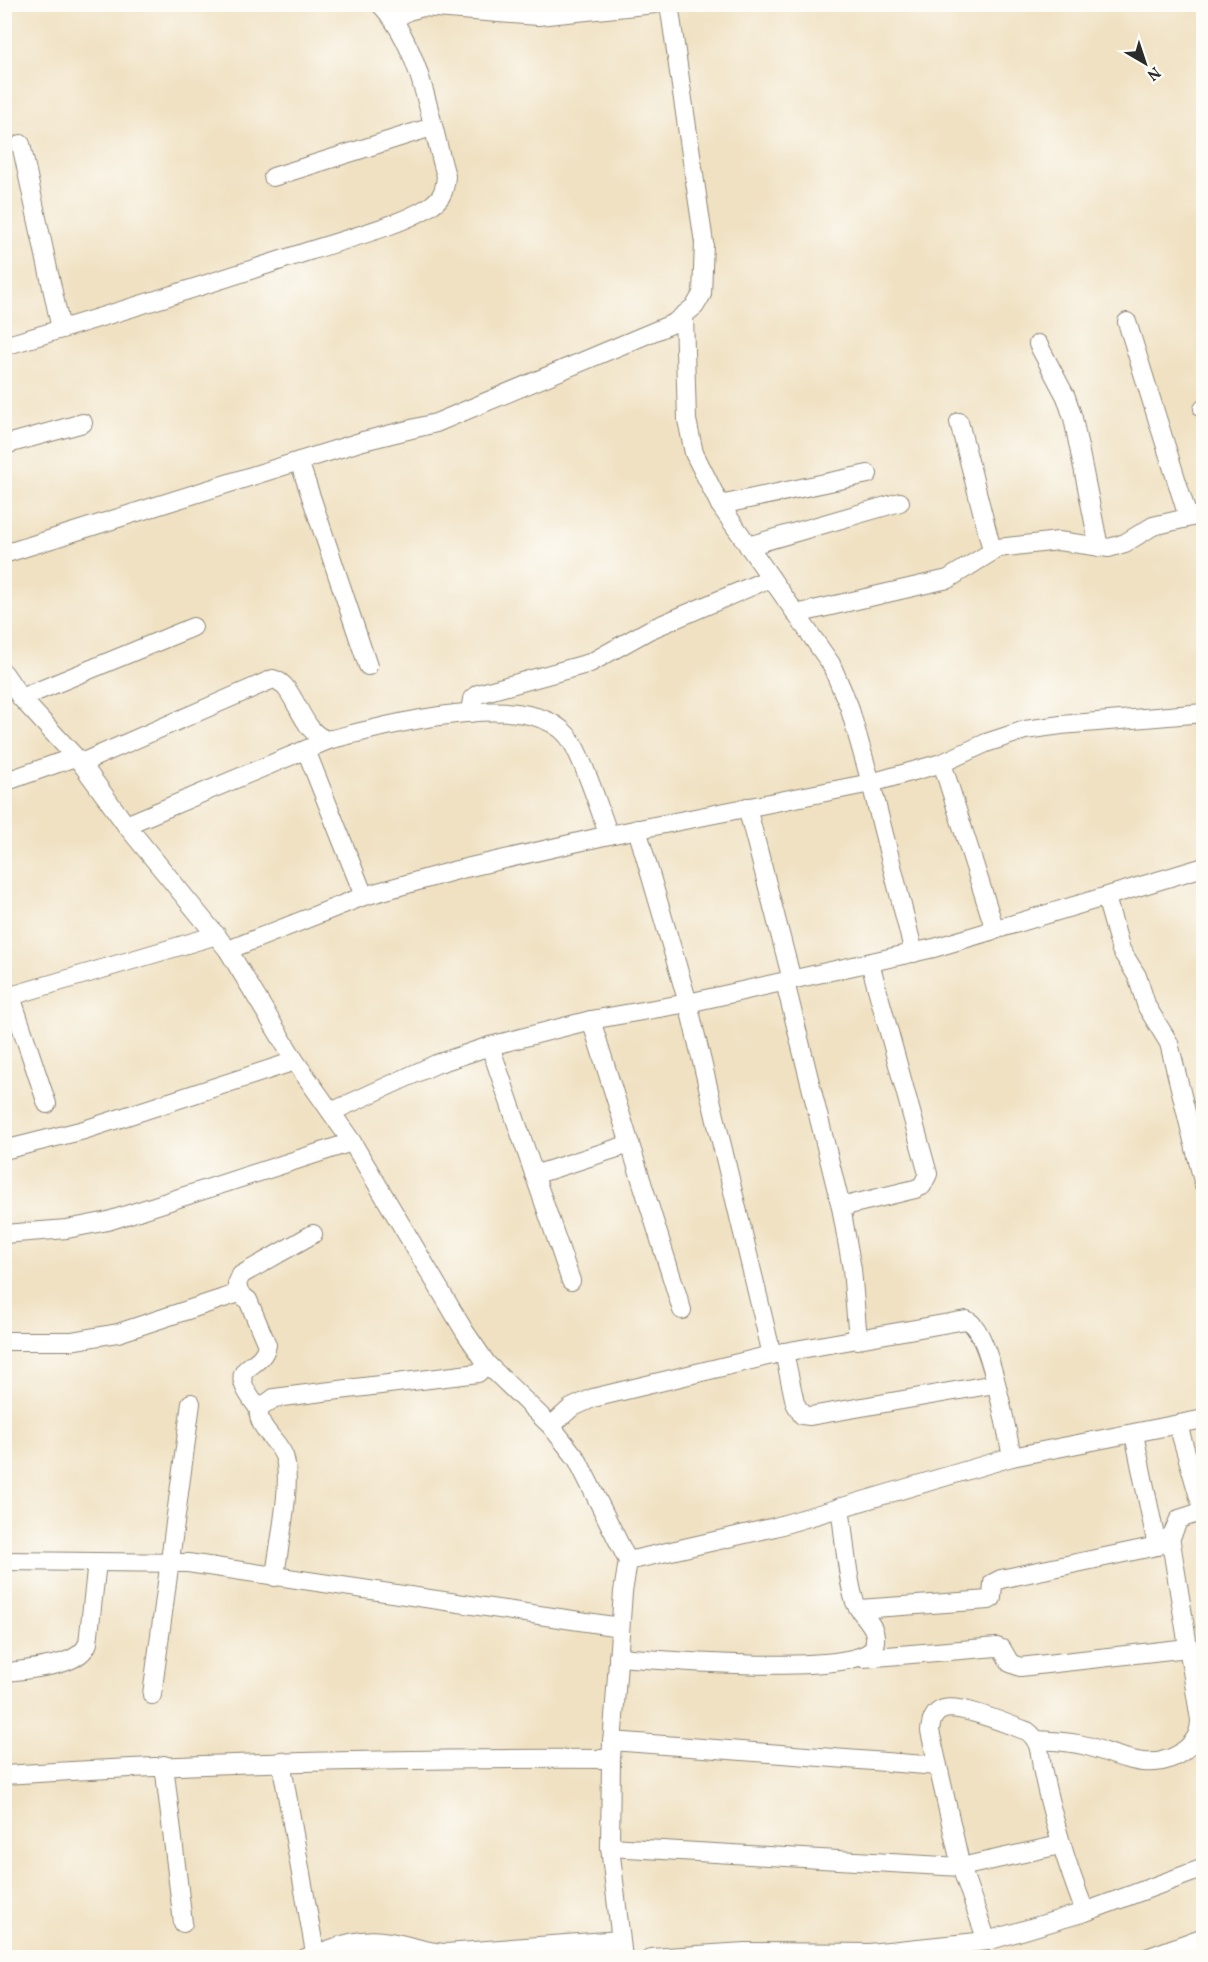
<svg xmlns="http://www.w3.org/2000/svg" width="1208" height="1962" font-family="Vollkorn,serif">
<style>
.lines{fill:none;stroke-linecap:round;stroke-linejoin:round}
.street-casing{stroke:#8e8676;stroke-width:20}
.street{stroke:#fff;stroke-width:18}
</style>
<rect width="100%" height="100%" fill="#fdfcf7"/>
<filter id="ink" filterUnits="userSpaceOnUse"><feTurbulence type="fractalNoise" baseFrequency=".0167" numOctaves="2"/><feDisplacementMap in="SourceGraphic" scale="12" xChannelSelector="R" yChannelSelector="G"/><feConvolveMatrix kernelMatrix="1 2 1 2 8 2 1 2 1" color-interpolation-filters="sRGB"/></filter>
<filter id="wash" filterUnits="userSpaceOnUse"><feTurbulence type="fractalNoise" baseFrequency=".008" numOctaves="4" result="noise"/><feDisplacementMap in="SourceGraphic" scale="24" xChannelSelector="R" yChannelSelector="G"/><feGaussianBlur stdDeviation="1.35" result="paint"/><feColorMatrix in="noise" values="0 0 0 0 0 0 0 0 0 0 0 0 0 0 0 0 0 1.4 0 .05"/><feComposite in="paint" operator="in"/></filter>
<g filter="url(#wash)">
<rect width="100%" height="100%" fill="#f0e1c2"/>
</g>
<g filter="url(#ink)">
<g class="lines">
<defs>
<g id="street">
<path d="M395,19l13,-8 15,-4 115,9 117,-12"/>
<path d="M21,144l40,185"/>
<path d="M273,177l159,-50"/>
<path d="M684,315l3,105 7,33 26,52 111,159 18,42 22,77 43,170"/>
<path d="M1127,322l61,195"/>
<path d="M1038,344l28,53 7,21 26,129"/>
<path d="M4,346c103,-30 204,-62 305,-95 34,-11 97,-27 124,-47 10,-7 12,-16 13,-28 -16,-55 -25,-130 -66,-172"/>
<path d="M1203,409h1"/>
<path d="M959,422l33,128"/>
<path d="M4,445l79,-22"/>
<path d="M299,461l69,205"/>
<path d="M720,505l148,-31"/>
<path d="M748,546l152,-44"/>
<path d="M4,554l359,-113 73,-18 238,-100 21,-17 7,-12 2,-51 -35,-239"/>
<path d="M796,614l152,-35 50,-31 60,-7 51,7 16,-5 28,-17 51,-12"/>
<path d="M4,673l17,25 60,65 45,62 102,125 67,111 57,81 113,190 22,32 64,62 26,33 51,102 -5,31 -12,167 -1,88 13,111"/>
<path d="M21,698l172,-71"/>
<path d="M470,713l2,-14 6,-5 112,-31 59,-33 122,-52"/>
<path d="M306,750l58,146"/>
<path d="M81,763l192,-84c23,5 27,55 55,61 55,-13 209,-58 244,2 15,26 26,64 37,93"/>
<path d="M942,763l53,167"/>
<path d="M4,782l71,-25"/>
<path d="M747,807l45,173"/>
<path d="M126,825l205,-86"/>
<path d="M637,829l51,174 84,352"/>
<path d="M1106,897l15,53 16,26 10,31 22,36 35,142"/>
<path d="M228,950l136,-54 93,-26 152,-35 262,-52 71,-20 44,-20 39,-13 36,-5 143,-12"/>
<path d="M785,982l56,225 11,62 6,71"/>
<path d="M11,996l36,108"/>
<path d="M4,998l213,-63"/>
<path d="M591,1020l91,290"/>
<path d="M490,1046l81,235"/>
<path d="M331,1112l105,-48 54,-18 101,-26 97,-17 246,-55 270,-81"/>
<path d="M4,1150l80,-20 211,-69"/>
<path d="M534,1175l96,-31"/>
<path d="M841,1207l74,-18 7,-3 6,-12 -58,-211"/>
<path d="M4,1234l63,-5 41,-8 244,-79"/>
<path d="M239,1293l-2,-9 4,-9 72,-41"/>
<path d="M4,1341h67l47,-8 121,-40 9,7 19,45c-6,29 -47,15 -8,64"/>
<path d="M784,1352l11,51 7,12 8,1 185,-32"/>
<path d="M1178,1425l25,86"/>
<path d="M551,1426l20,-18 22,-10 191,-46 182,-32c23,6 41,113 46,137"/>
<path d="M1134,1434l23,112"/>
<path d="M4,1561l184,2 432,64"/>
<path d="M628,1561l147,-34 237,-70 192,-38"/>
<path d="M275,1577c3,-29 18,-96 9,-121 -6,-16 -28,-29 -25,-47l15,-11 204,-25 9,-9"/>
<path d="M859,1609l130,-9 3,-2 1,-15 8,-4 156,-33 15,-11 7,-16 25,-8"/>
<path d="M618,1657c34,2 246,22 256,-11 6,-20 -12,-28 -19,-44 -8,-21 -11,-70 -15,-95"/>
<path d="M863,1658l134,-11 5,2 8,14 10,4 168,-19"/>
<path d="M4,1673c24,-5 75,-5 84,-30l9,-81"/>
<path d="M152,1695l39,-292"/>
<path d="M1036,1740c17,1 34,1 51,6 35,10 68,30 100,2 9,-8 13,-16 13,-28l-30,-184"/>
<path d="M612,1741l326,25"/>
<path d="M281,1761l35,197"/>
<path d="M164,1765l19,158"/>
<path d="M4,1775c203,-13 405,-17 607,-16"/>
<path d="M1060,1845l-99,22 -31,-136c1,-9 3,-19 14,-22 17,-5 65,16 83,22 13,9 13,23 15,37 10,50 25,97 43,144"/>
<path d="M610,1847l351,20 26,74"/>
<path d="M305,1958c25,-8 50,-21 77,-17 22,2 42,11 64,12l174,-13"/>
<path d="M651,1958l94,-6 124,1 118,-12 98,-29 119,-44"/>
<path d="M1147,1958l57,-21"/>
</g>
</defs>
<use href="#street" class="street-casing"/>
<use href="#street" class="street"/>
</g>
</g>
<rect width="1208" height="1962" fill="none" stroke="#fdfcf7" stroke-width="24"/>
<g transform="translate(1145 63) rotate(141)" stroke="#fdfcf7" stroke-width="4.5" paint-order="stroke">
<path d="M0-4.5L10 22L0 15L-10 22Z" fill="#2b2b2b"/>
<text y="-9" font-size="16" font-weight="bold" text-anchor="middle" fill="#2b2b2b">N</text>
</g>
</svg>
